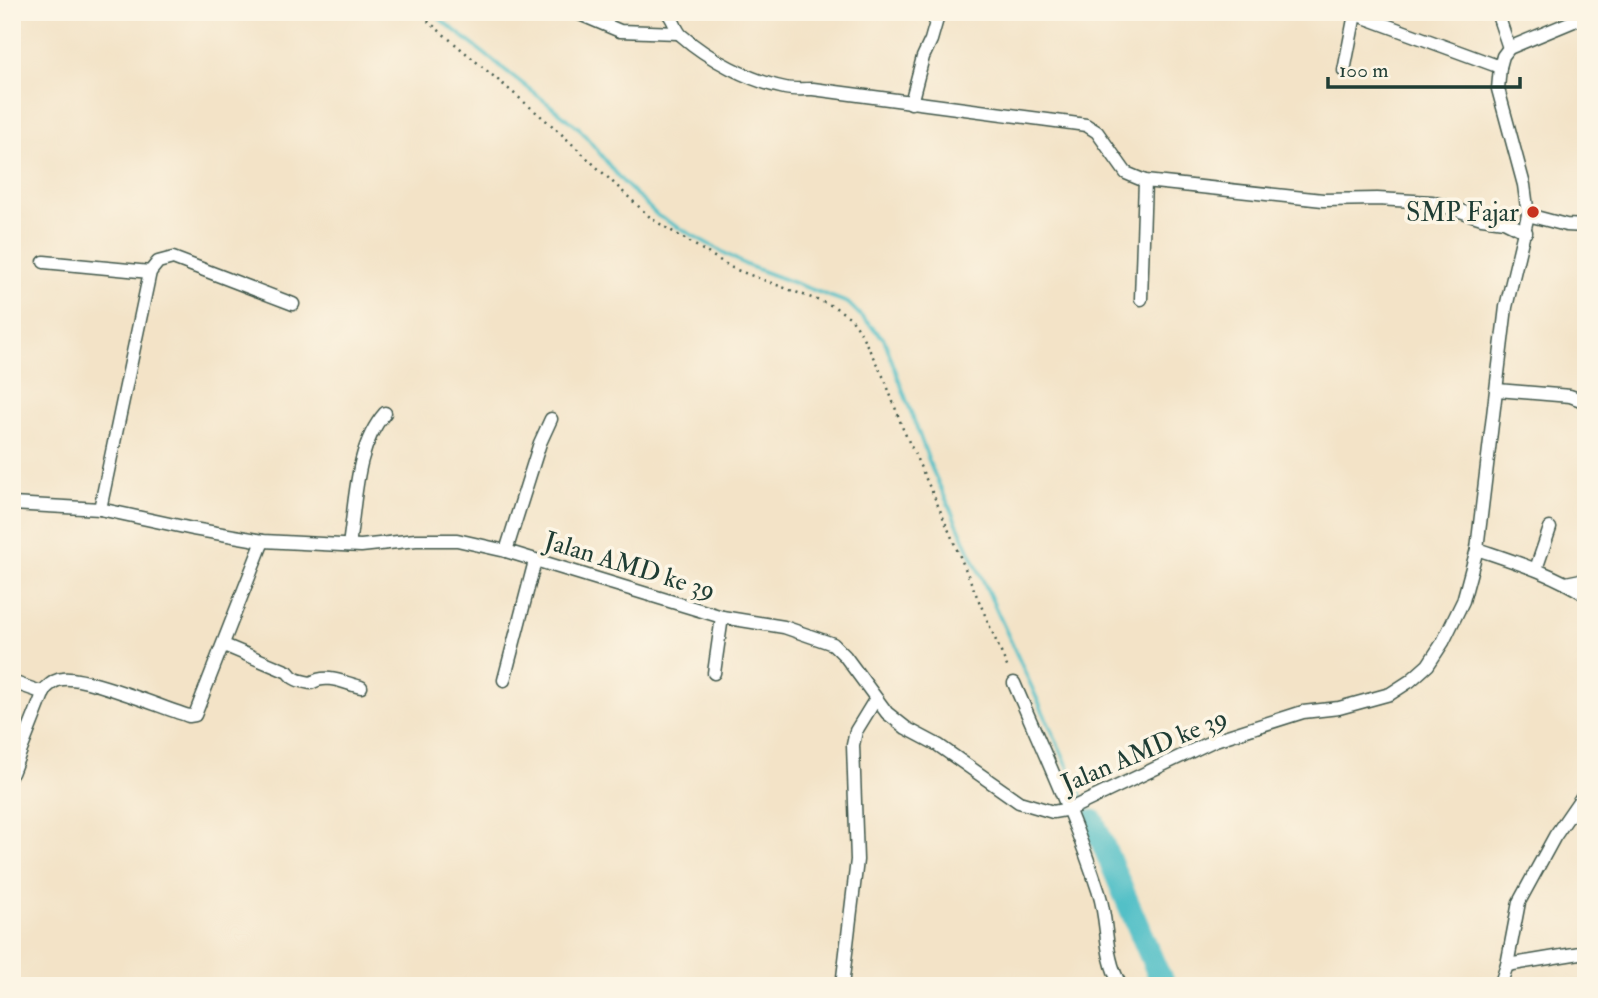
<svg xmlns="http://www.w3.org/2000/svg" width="1598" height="998" font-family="'IM FELL Double Pica',serif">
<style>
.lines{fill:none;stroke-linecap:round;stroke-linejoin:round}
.stream{stroke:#52c0c7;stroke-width:3.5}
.river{stroke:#52c0c7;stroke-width:23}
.minor-casing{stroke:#3f564a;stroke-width:15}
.path{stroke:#3f564a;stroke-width:2.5;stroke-dasharray:2 5;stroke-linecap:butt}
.minor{stroke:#fff;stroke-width:12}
.poi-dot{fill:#c8321e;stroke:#fcf5e5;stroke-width:2.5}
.labels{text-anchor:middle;stroke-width:7;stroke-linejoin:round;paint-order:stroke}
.poi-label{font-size:26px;fill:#1f3d34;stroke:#fcf5e5;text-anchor:end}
.street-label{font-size:26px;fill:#1f3d34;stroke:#fcf5e5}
</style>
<rect width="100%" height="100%" fill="#fcf5e5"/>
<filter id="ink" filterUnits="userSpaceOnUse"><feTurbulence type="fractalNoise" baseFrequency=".0143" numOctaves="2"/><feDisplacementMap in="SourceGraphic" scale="14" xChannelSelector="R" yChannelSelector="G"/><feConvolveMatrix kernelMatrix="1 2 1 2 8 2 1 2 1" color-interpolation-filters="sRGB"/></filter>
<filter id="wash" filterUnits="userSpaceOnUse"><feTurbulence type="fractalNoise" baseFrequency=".00686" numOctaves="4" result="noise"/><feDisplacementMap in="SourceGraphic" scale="28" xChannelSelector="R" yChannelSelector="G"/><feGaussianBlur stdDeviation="1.57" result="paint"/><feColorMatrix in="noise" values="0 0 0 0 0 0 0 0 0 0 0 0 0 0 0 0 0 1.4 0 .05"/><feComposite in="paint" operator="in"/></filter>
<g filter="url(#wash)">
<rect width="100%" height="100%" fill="#f3e3c7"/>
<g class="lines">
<path class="stream" d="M431,12l148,116 43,53 36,35 88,49 102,38 36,36 48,130 161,352"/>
<path class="river" d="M1093,821l64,150 9,15"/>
</g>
</g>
<g filter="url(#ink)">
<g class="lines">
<defs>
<g id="minor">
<path d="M575,12l45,19 58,2"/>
<path d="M667,12c7,7 8,17 14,23 27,24 69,46 104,53 9,2 19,1 28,1l273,36 11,7 29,41 19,8 178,19 54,-1 55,3 50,16 22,3 22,11"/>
<path d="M1350,12l150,55"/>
<path d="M1497,12l12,36"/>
<path d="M1344,71l11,-57"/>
<path d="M911,103l12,-46 8,-17 8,-28"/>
<path d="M1528,215l38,10 20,1"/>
<path d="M44,262l106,10"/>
<path d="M1141,299l4,-118"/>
<path d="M1497,390l73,6 16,6"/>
<path d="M12,504l88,5 93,20 70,12 98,5 55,-6h41l49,11 216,66 62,10 49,17 12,12 42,57 19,15 32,17 81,57 34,10 17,-3 145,-69 88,-28 36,-4 51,-14 20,-13 18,-16 15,-23 20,-41 14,-52 29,-242 22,-92 -4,-30 -26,-96 2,-22 3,-11 6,-8 77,-32"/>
<path d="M100,509l50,-237 8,-10 15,-4 120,46"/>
<path d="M349,545c7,-44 6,-98 36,-132"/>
<path d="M1477,549c38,13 75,24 109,46"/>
<path d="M506,551l34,-108 11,-24"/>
<path d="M1536,569l14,-41"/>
<path d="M1566,583l20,-4"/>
<path d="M224,645l64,27c5,8 13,9 23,11 16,-10 33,0 50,4"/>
<path d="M714,673l8,-56"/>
<path d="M504,680l31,-119"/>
<path d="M12,682l32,11"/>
<path d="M1014,683c30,70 62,138 85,210 10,31 4,63 22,93"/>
<path d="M12,773l33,-84c5,-5 11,-10 18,-10 23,-3 100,29 126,37l6,-1 68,-174"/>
<path d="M1507,965l79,-13"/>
<path d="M842,986l15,-126 -4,-115 3,-14 19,-31"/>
<path d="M1500,986l7,-21 12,-63 36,-66 31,-45"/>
</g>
</defs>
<use href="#minor" class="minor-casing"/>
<path class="path" d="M417,12l138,116 97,91 82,50 99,37 18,12 6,8 28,54 18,49 34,74 72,168"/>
<use href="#minor" class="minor"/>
</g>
</g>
<circle class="poi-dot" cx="1533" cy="212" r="7"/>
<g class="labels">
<g class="poi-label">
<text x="1519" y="221">SMP Fajar</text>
</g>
<g class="street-label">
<text transform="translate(630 565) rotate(17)" y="9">Jalan AMD ke 39</text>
<text transform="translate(1144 750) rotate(-23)" y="9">Jalan AMD ke 39</text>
</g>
</g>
<rect width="1598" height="998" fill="none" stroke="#fcf5e5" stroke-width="42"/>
<path d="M1328 77v10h192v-10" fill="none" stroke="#1f3d34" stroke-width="3.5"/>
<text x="1339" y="77" font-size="21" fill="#1f3d34" stroke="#fcf5e5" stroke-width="5" paint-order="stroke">100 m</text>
</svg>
